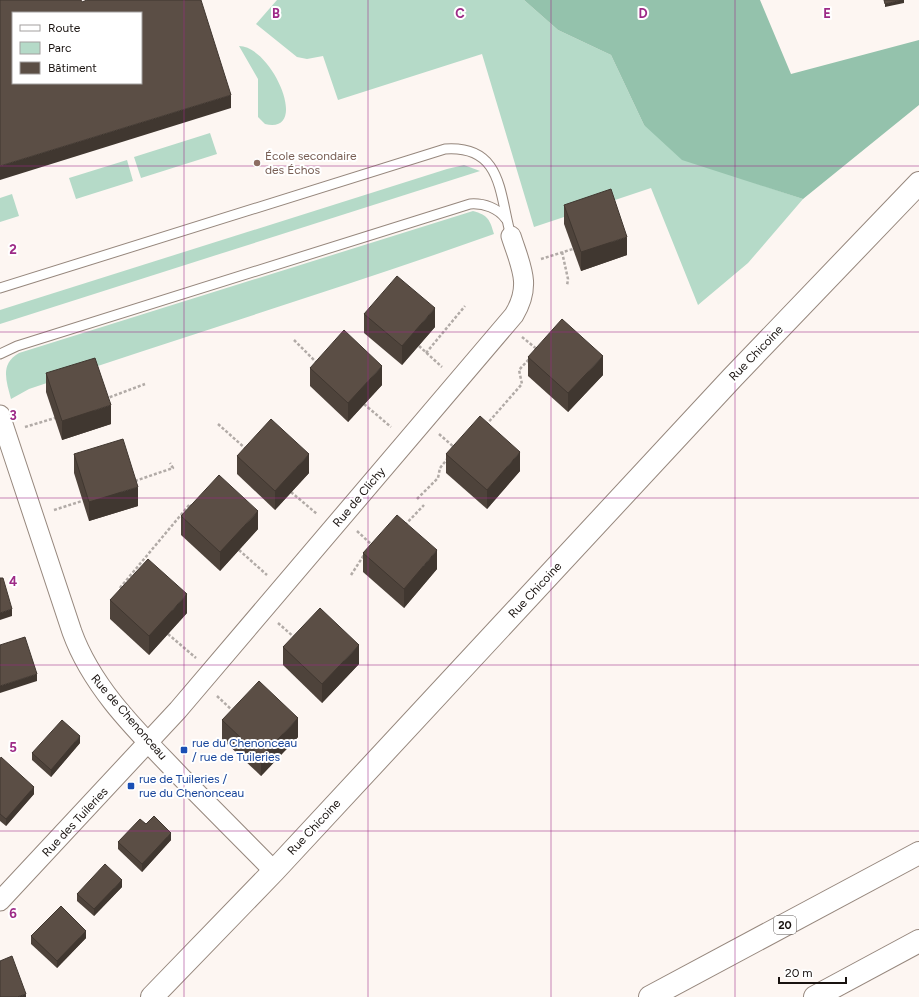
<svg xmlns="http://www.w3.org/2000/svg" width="919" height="997" font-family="Figtree,sans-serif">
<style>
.green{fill:#b5dac8}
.forest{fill:#94c2ac}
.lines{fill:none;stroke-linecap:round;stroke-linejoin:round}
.service-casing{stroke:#96877d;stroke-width:11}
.minor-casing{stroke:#96877d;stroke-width:21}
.tertiary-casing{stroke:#96877d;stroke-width:24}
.motorway-casing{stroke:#96877d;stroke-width:24}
.path{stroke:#b2aba7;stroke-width:2.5;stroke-dasharray:3 2;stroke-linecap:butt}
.service{stroke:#fff;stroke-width:9}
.minor{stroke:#fff;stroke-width:19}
.tertiary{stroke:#fff;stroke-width:22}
.motorway{stroke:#fff;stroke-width:22}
.wall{fill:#4e433b}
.shaded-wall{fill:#403730}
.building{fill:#5b4e45;stroke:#403730;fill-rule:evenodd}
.grid{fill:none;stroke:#9d2a87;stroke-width:1;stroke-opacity:0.55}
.education-dot{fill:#8d6e63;stroke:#fff;stroke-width:1.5}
.transit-dot{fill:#1a4fb4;stroke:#fff;stroke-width:1.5}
.labels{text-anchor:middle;stroke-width:4;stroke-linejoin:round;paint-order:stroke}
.shield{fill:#fff;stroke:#5d5957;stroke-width:1}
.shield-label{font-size:11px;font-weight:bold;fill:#18120f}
.education-label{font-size:12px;fill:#785e54;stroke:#fff;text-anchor:start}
.street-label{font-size:12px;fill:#18120f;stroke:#fff}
.transit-label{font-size:12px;fill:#164399;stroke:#fff;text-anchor:start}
.grid-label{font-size:13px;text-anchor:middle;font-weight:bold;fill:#9d2a87;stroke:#fff;stroke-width:4;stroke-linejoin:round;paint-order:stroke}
</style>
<rect width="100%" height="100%" fill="#fdf6f2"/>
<g class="green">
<path d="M277,0h247l34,30 53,25 33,70 111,58 48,16 -55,64 -50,42 -47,-117 -117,39 -52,-173 -144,46 -15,-44 -16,3 -10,-2 -41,-33z"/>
<path d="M239,46c33,0 72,89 26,78l-7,-7v-38z"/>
<path d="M210,133l7,21 -76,24 -7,-21z"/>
<path d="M127,160l6,21 -57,18 -7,-21z"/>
<path d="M464,165l16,6 -480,153v-14l447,-141z"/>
<path d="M12,194l7,22 -19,6v-24z"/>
<path d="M473,211c15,4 17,9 21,23 -154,55 -310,102 -465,155l-18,10c-5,-19 -11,-35 8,-46z"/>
</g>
<path class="forest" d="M524,0h236l31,74 128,-34v65l-116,94 -121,-39 -38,-35 -33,-70 -53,-25z"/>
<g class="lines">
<defs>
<g id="service">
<path d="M0,288l445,-139c58,-4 54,45 66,87"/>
<path d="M0,354l17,-8 453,-142c14,-1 28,4 36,15"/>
</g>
<g id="minor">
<path d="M0,415l72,217c21,58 68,102 110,146 31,31 61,62 92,93"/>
<path d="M0,901l178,-191 336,-395c18,-30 7,-48 -3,-79"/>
</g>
<path id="tertiary" d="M152,997l122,-126 458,-493 187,-195"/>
<g id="motorway">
<path d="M650,997l269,-144"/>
<path d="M815,997l104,-56"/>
</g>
</defs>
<use href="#service" class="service-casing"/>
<use href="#minor" class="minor-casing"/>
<use href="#tertiary" class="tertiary-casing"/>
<use href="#motorway" class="motorway-casing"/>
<g class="path">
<path d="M562,252l6,27 -1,7"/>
<path d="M541,259l32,-10"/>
<path d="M522,337l16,13"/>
<path d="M294,340l23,23"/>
<path d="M419,346l23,21"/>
<path d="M426,353l39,-47"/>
<path d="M105,399l40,-15"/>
<path d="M364,404l27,23"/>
<path d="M218,424l28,25"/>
<path d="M486,425l36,-41 -3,-14 11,-12"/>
<path d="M25,427l30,-9"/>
<path d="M439,434l16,14"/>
<path d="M135,481l38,-13 -3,-5"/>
<path d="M291,492l26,22"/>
<path d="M417,499l21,-21 2,-10 8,-10"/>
<path d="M54,510l28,-9"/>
<path d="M405,525l19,-20"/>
<path d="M357,531l15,14"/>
<path d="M239,550l28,25"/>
<path d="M351,575l13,-20"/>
<path d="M122,591l-3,-2 71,-85 2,3"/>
<path d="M278,623l17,15"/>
<path d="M168,634l28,24"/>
<path d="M217,696l17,16"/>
</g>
<use href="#service" class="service"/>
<use href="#minor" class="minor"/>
<use href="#tertiary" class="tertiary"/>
<use href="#motorway" class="motorway"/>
</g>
<g class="wall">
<path d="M564,205l63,50 -46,16 -17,-47z"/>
<path d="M364,314l71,13 -33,38 -38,-32z"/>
<path d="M528,357l75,18 -35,37 -40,-36z"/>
<path d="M310,368l72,17 -34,37 -38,-36z"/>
<path d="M46,373l65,51 -49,16 -16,-48z"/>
<path d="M74,454l64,52 -49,15 -15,-48z"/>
<path d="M446,454l74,17 -33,38 -41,-36z"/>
<path d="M237,456l72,17 -34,37 -38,-36z"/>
<path d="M181,516l77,13 -38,42 -39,-36z"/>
<path d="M363,553l74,16 -33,39 -41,-36z"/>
<path d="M110,600l77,13 -38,42 -39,-36z"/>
<path d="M283,647l76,17 -37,39 -39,-38z"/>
<path d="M222,720l76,17 -37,39 -39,-37z"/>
<path d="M80,743l-29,34 -19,-17v-7z"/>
<path d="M0,759l34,35 -28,32 -6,-5z"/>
<path d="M146,824l25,16 -29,32 -24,-23v-7z"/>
<path d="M122,887l-28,29 -17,-15v-7z"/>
<path d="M31,936l55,2 -29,30 -26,-24z"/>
</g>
<g class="shaded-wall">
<path d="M902,0h2v3l-19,4v-3z"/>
<path d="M231,95v13l-231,72v-14z"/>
<path d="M627,237v18l-46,16v-19z"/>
<path d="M435,308v19l-33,38v-19z"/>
<path d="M603,356v19l-35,37v-19z"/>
<path d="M382,366v19l-34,37v-19z"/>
<path d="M111,405v19l-49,16v-19z"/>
<path d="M520,452v19l-33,38v-19z"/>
<path d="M309,454v19l-34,37v-19z"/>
<path d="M138,487v19l-49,15v-19z"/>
<path d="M258,511v18l-38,42v-19z"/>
<path d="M437,550v19l-33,39v-19z"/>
<path d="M187,594v19l-38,42v-19z"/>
<path d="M12,609v7l-12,4v-7z"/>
<path d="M359,645v19l-37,39v-19z"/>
<path d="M37,674v7l-37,12v-7z"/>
<path d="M298,718v19l-37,39v-19z"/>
<path d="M80,736v7l-29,34v-7z"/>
<path d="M34,787v7l-28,32v-7z"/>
<path d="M171,833v7l-29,32v-8z"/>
<path d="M122,880v7l-28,29v-7z"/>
<path d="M86,931v7l-29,30v-7z"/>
<path d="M26,994v3h-9z"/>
</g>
<g class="building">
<path d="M0,0h81l1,2 5,-2h114l30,95 -231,71zM13,13h128v70h-128z"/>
<path d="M884,0h18l-17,4z"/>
<path d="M611,189l16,48 -46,15 -17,-47z"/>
<path d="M397,276l38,32 -33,38 -38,-32z"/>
<path d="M562,319l41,37 -35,37 -40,-36z"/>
<path d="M344,330l38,36 -34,37 -38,-35z"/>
<path d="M95,358l16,47 -49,16 -16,-48z"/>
<path d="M480,416l40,36 -33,38 -41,-36z"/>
<path d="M271,419l38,35 -34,37 -38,-35z"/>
<path d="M123,439l15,48 -49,15 -15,-48z"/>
<path d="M219,475l39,36 -38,41 -39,-36z"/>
<path d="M397,515l40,35 -33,39 -41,-36z"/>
<path d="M148,559l39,35 -38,42 -39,-36z"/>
<path d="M0,578h3l9,31 -12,4z"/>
<path d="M320,608l39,37 -37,39 -39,-37z"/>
<path d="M25,637l12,37 -37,12v-41z"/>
<path d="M259,681l39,37 -37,39 -39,-37z"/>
<path d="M62,720l18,16 -29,34 -19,-17z"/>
<path d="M1,757l33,30 -28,32 -6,-5v-55z"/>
<path d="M154,816l17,17 -29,31 -24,-22 22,-23 6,5z"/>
<path d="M105,864l17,16 -28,29 -17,-15z"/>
<path d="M61,906l25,25 -29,30 -26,-25z"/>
<path d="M12,956l14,38 -9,3h-17v-36z"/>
</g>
<path class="grid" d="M184,0v997M368,0v997M551,0v997M735,0v997M0,166h919M0,332h919M0,498h919M0,665h919M0,831h919"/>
<circle class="education-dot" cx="257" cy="163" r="4"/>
<g class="transit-dot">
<rect x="180" y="746" width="8" height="8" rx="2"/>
<rect x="127" y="782" width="8" height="8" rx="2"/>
</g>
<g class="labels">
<rect class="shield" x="774" y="916" width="22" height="18" rx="3"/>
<g class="shield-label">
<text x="785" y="929">20</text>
</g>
<g class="education-label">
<text x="265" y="160">École secondaire<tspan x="265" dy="14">des Échos</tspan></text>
</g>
<g class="street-label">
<text transform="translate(756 353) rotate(-46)" y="4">Rue Chicoine</text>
<text transform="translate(359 497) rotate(-50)" y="4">Rue de Clichy</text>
<text transform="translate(535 590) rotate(-47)" y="4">Rue Chicoine</text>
<text transform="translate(129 717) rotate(49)" y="4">Rue de Chenonceau</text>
<text transform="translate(75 822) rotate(-47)" y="4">Rue des Tuileries</text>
<text transform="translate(314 827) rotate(-47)" y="4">Rue Chicoine</text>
</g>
<g class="transit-label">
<text x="192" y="747">rue du Chenonceau<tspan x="192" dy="14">/ rue de Tuileries</tspan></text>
<text x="139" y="783">rue de Tuileries /<tspan x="139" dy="14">rue du Chenonceau</tspan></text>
</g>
</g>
<g class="grid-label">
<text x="276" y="18">B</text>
<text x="460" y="18">C</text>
<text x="643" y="18">D</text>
<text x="827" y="18">E</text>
<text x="13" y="254">2</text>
<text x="13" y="420">3</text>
<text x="13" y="586">4</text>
<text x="13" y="752">5</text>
<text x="13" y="918">6</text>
</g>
<rect x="12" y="12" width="130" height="72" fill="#ffffff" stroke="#a3a09f"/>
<rect x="20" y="25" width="20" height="6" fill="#ffffff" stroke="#a3a09f"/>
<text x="48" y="32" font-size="12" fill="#18120f">Route</text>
<rect x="20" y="42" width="20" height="12" fill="#b5dac8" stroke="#a3a09f"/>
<text x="48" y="52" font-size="12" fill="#18120f">Parc</text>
<rect x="20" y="62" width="20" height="12" fill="#5b4e45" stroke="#a3a09f"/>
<text x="48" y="72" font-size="12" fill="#18120f">Bâtiment</text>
<path d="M779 977v6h67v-6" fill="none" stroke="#18120f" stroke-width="2"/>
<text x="785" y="977" font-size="12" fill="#18120f" stroke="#ffffff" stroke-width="3" paint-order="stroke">20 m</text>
</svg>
